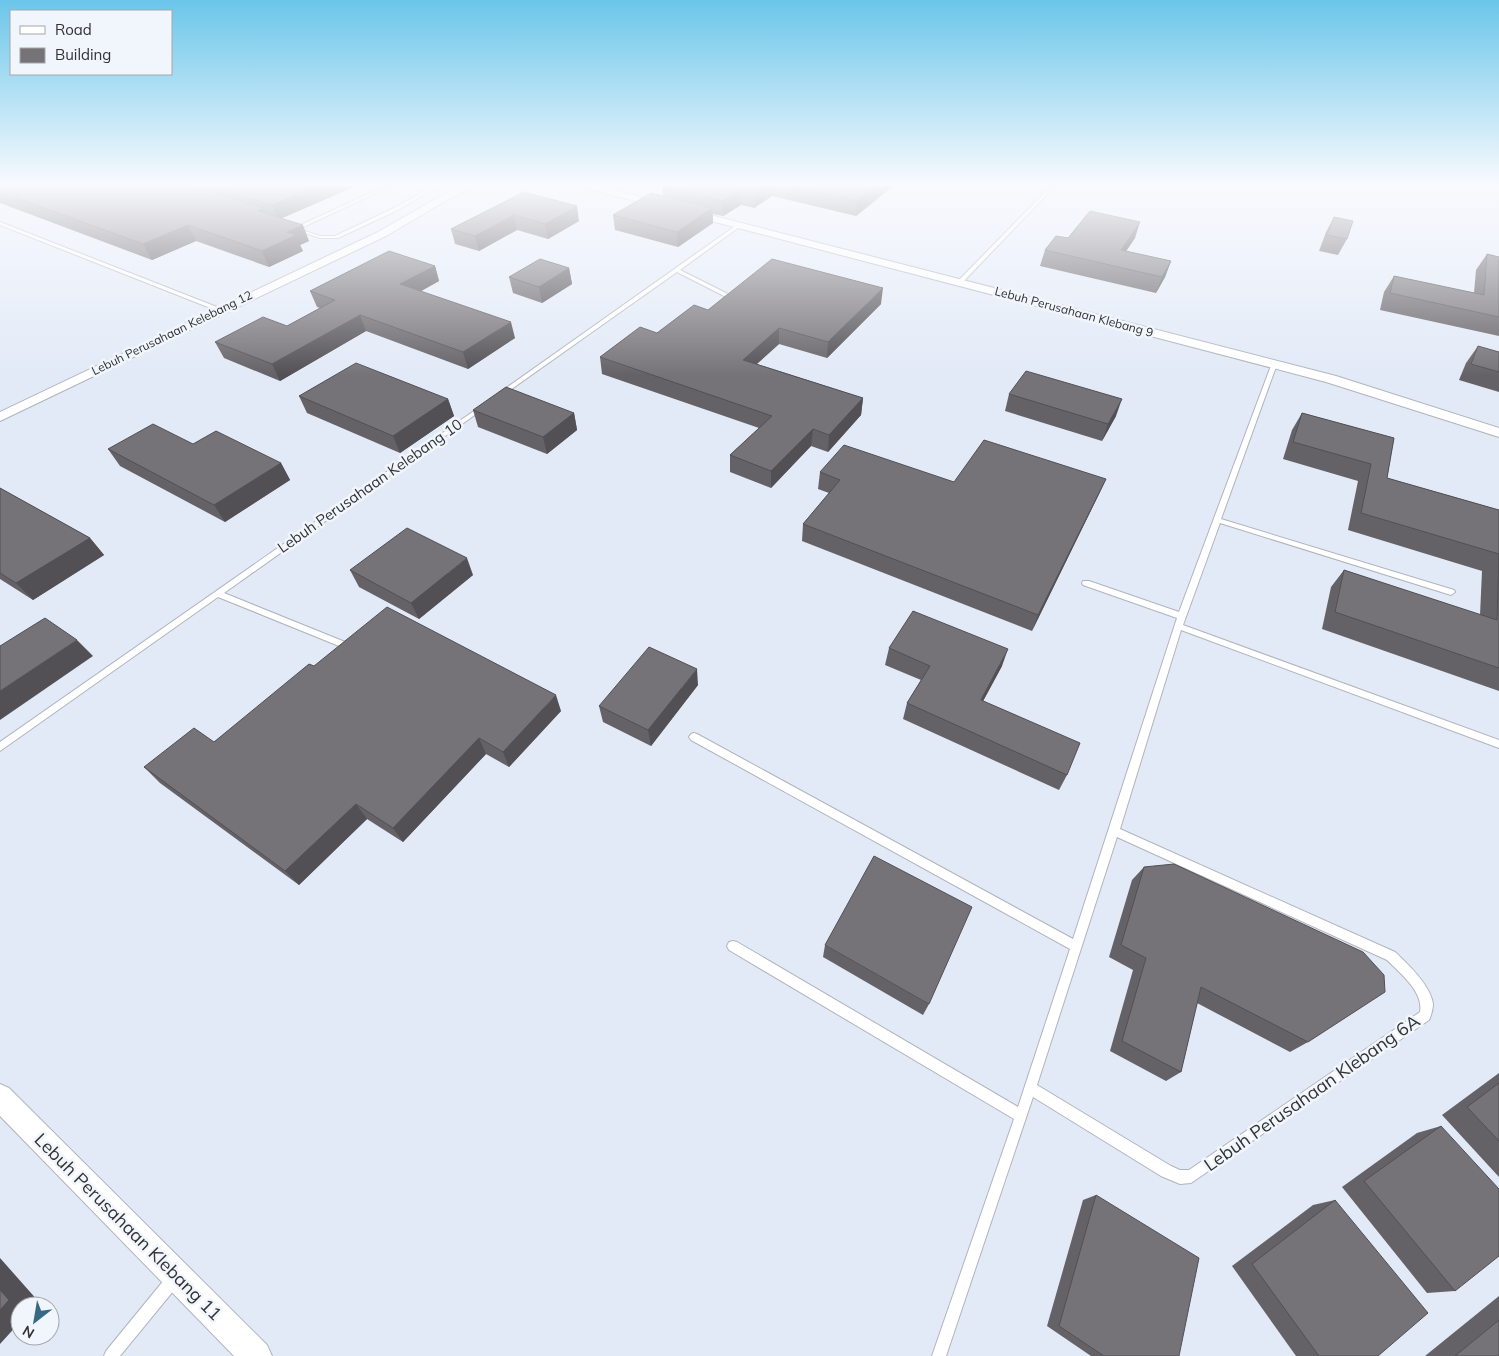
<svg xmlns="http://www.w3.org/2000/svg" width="1499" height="1356" font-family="Mulish,sans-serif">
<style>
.built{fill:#e2eaf7;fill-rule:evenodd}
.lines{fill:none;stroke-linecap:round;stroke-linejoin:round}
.lane-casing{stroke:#b0b4bb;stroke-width:2}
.street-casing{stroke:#b0b4bb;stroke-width:2}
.lane{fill:#fff;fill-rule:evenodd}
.street{fill:#fff;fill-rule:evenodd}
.wall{fill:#656267}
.shaded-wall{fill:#525054}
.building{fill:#757278;stroke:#525054}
.labels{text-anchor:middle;stroke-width:5;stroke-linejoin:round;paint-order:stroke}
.far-street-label{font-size:12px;fill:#303234;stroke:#f1f5fc}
.street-label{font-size:15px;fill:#303234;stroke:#f1f5fc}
.near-street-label{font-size:18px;fill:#303234;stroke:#f1f5fc}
</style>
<rect width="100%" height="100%" fill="#f1f5fc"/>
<path class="built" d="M0,186h1499v1170h-1499zM20,1306h30v30h-30z"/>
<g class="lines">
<defs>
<g id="lane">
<path d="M386,186h5l-92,43 21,7h15l57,-27 42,-23h5l-43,25 -58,27h-18l-28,-9z"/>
<path d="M1051,186h4l-93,97h-4v-2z"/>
<path d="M0,222l222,87 1,1 -5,1 -218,-86z"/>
<path d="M738,224l4,1 -62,45 52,26v2h-4l-51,-26 -174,123h-4v-2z"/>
<path d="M1272,363l5,1 -56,155 233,71 1,2 -4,3 -231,-72 -37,102 316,115v8l-318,-118 -61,199 275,123c13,12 36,34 38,52 0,5 -2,12 -4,16l-238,163 -11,1 -19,-8 -128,-79 -87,259h-14l82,-237 -285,-169 -2,-4 2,-4 4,-1 4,1 281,165 52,-158 -379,-209 -2,-3 2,-3 3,-1 3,1 376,205 104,-321 -94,-33 -1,-2 1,-2h6l90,31zM1117,837l270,123c13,13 37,32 33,52l-231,158h-9l-9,-4 -134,-81z"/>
<path d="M484,404l3,2 -1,1 -262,186 131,53 1,2 -1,2h-6l-131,-53 -218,154v-9z"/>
<path d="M174,1272l5,2 2,5 -2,5 -59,72h-16l2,-5 63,-77z"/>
</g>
<g id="street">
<path d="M463,186h13l-24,11 -66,39 -386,185v-9l378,-180 68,-39z"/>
<path d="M583,186h15l738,190 163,52v9l-173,-55 -741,-194z"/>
<path d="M0,1084l9,4 258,257 5,11h-38l-234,-240z"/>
</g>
</defs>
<use href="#lane" class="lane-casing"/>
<use href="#street" class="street-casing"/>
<use href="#lane" class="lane"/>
<use href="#street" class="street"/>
</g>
<g class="wall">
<path d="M0,186h356l-75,32 28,23 -9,4 3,6 -34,16 -73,-26 -44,19 -152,-57z"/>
<path d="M662,186h231l-37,30 -84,-20 -18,12 -13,-3 -18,11 -10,-2v9l-35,24 -63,-17 -2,-15 50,-19z"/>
<path d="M524,192l55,29 -31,18 -31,-9 -38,21 -24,-7 -4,-15z"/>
<path d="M1334,217l13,22 -9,16 -19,-4 7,-19z"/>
<path d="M1068,238h67l-9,13 45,10 -6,16 -9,16 -116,-27 5,-16z"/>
<path d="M1487,254l12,3v79l-119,-26 4,-18 10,-16 80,17 2,-23z"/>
<path d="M435,266l4,15 -18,10 94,47 -47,31 -102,-38 -86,50 -56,-23 -9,-16 72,-16 33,-18 -3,-1 -7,-16z"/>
<path d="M569,268l3,16 -30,19 -29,-10 -4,-16z"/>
<path d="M881,304l-54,54 -48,-14 -22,20 106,34 -2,17 -33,37 -17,-6 -40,42 -41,-16v-17l29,-27 -157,-54 -2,-17 57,-24 51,-23z"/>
<path d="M1478,346l21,6v40l-40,-12 7,-17z"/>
<path d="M1009,394l107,22 -14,25 -97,-30z"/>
<path d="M299,396l149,3 6,17 -54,37 -93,-40z"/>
<path d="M473,410l101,3 3,17 -30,24 -69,-27z"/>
<path d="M1302,413l92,25 -7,40 112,32v181l-177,-62 9,-42 13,-17 136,45 2,-44 -134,-41 10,-49 -75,-22 9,-29z"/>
<path d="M193,444l88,19 9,17 -65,42 -105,-56 -12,-17z"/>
<path d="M820,472l134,10 152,-3 -8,17 -66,135 -230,-90 1,-17 26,-31 -11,-4z"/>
<path d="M0,488l90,50 14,17 -71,45 -33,-21z"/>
<path d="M350,570l123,5 -54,44 -60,-32z"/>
<path d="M889,648l113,18 -19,35 84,74 -8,15 -156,-71 4,-16 14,-23 -36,-15z"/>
<path d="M314,666l247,45 -52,56 -23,-13 -83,88 -36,-23 -68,66 -139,-102 -16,-16 70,-25z"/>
<path d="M698,685l-47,61 -48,-24 -4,-16z"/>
<path d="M1144,867l164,175 -18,10 -93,-49 -16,69 -15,9 -56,-30 23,-81 -24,-13 23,-77z"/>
<path d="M825,945l104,59 -6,11 -100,-58z"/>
<path d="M1499,1073v104l-57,-62z"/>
<path d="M1441,1126l14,165 -28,2 -85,-106 75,-54z"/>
<path d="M1096,1195l83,161h-88l-44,-30 36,-126z"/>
<path d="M1335,1200l43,156h-82l-64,-90 81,-61z"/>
<path d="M1499,1296v60h-74z"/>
</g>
<g class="shaded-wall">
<path d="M317,186h39l-78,34 -6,-15z"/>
<path d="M766,186h6v10l-18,12 1,-15z"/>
<path d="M876,186h17l-37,30 1,-15z"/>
<path d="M740,190l1,15 -18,11v-15z"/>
<path d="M577,206l2,15 -31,18 -3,-15z"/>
<path d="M263,208l7,15 -12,-12z"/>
<path d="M712,208l1,15 -35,24 -1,-15z"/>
<path d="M514,215l3,15 -38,21 -4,-15z"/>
<path d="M1140,222l-5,16 -19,28 5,-16z"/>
<path d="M188,225l8,16 -44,19 -9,-16z"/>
<path d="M303,225l6,16 -9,4 3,6 -34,16 -7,-16 25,-19z"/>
<path d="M1171,261l-6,16 -9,16 6,-16z"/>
<path d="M435,266l4,15 -34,19 -5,-16z"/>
<path d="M569,268l3,16 -30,19 -3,-16z"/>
<path d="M883,288l-2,16 -54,54 1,-16z"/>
<path d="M360,315l6,16 -86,50 -8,-17z"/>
<path d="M511,322l4,16 -47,31 -5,-17z"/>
<path d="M779,328v16l-36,32v-16z"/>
<path d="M863,398l-2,17 -33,37 1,-17z"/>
<path d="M448,399l6,17 -54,37 -7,-17z"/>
<path d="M1122,399l-6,17 -14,25 6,-17z"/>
<path d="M574,413l3,17 -30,24 -4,-17z"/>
<path d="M813,429l-2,17 -40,42v-17z"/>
<path d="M281,463l9,17 -65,42 -11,-17z"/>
<path d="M1106,479l-8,17 -66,135 6,-16z"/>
<path d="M90,538l14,17 -71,45 -17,-17z"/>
<path d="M467,558l6,17 -54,44 -8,-16z"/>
<path d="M77,640l16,16 -93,64v-29z"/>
<path d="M1008,649l-6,17 -27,50 6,-16z"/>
<path d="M697,669l1,16 -47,61 -3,-16z"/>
<path d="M556,695l5,16 -52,56 -6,-15z"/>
<path d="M479,738l7,16 -83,88 -10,-14z"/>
<path d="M356,804l11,15 -68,66 -14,-14z"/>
<path d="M0,1258l39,44 -4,4h-15v16l-20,22z"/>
</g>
<g class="building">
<path d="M0,186h191l72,22 -5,3 45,14 -16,7 9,3 -34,16 -74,-26 -45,19 -143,-52z"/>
<path d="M211,186h106l-45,19z"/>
<path d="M662,186h104l-11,7 -15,-3 -17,11z"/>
<path d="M791,186h85l-19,15z"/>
<path d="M524,192l53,14 -32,18 -31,-9 -39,21 -24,-7z"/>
<path d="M651,193l61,15 -35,24 -64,-17z"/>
<path d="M1090,211l50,11 -19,28 50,11 -9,16 -117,-27 11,-14 12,2z"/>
<path d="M1334,217l19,4 -6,18 -20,-4z"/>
<path d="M389,251l46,15 -35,18 111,38 -48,30 -103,-37 -88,49 -57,-22 48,-25 24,9 48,-26 -25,-9z"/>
<path d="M1487,254l12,3v60l-109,-24 4,-17 90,19z"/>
<path d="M540,259l29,9 -30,19 -30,-10z"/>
<path d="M772,259l111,29 -55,54 -49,-14 -36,32 120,38 -34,37 -16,-6 -42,42 -41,-16 42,-39 -172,-59 40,-30 17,6 37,-28 14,5z"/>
<path d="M1478,346l21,6v20l-28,-8z"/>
<path d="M356,363l92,36 -55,37 -94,-40z"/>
<path d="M1026,371l96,28 -14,25 -99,-30z"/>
<path d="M506,387l68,26 -31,24 -70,-27z"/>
<path d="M1302,413l92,25 -7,40 112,32v158l-164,-56 9,-42 153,50 2,-66 -138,-41 10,-49 -78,-22z"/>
<path d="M153,424l40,20 23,-13 65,32 -67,42 -106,-56z"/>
<path d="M984,440l122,39 -68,136 -235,-91 37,-44 -20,-8 24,-27 110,37z"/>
<path d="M0,488l90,50 -74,45 -16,-10z"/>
<path d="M407,528l60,30 -56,45 -61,-33z"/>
<path d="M387,607l169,88 -53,57 -24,-14 -86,90 -37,-24 -71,67 -141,-104 50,-39 20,14 95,-78 5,2z"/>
<path d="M913,611l95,38 -27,51 99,43 -13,32 -160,-72 23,-37 -41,-18z"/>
<path d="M45,618l32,22 -77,51v-45z"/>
<path d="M649,647l48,22 -49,61 -49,-24z"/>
<path d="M874,856l98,51 -43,97 -104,-59z"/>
<path d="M1174,864l189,88 21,23 1,17 -77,50 -107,-55 -20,85 -59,-31 24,-83 -25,-13 23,-78z"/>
<path d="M1499,1083v58l-32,-34z"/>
<path d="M1441,1126l58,63v67l-44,35 -91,-110z"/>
<path d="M1096,1195l103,63 -20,98h-75l-45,-30z"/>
<path d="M1335,1200l93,113 -50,43h-59l-67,-92z"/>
<path d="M0,1290l9,10 -9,10z"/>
<path d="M1499,1320v36h-44z"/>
</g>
<linearGradient id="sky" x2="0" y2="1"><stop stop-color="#6bc6ea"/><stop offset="0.49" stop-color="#f9fafe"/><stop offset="1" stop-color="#f9fafe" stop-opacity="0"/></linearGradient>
<rect width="1499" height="376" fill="url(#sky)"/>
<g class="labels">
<g class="far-street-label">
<text transform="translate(1074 312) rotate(15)" y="4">Lebuh Perusahaan Klebang 9</text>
<text transform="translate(172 333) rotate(-26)" y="4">Lebuh Perusahaan Kelebang 12</text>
</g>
<g class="street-label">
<text transform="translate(370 486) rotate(-35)" y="5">Lebuh Perusahaan Kelebang 10</text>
</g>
<g class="near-street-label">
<text transform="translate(1312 1093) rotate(-35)" y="6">Lebuh Perusahaan Klebang 6A</text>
<text transform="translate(128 1227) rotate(45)" y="6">Lebuh Perusahaan Klebang 11</text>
</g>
</g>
<rect x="10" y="10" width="162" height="65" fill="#f1f5fc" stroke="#a4a7ac"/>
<rect x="20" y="26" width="25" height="8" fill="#ffffff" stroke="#a4a7ac"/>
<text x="55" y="35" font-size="15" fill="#303234">Road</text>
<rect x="20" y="48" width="25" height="15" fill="#757278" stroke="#a4a7ac"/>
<text x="55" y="60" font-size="15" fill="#303234">Building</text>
<g transform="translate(35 1321) rotate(211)"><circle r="24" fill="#f1f5fc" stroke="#a4a7ac"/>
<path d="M0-4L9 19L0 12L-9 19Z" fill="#366986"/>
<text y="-8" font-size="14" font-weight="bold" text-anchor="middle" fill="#303234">N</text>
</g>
</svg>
